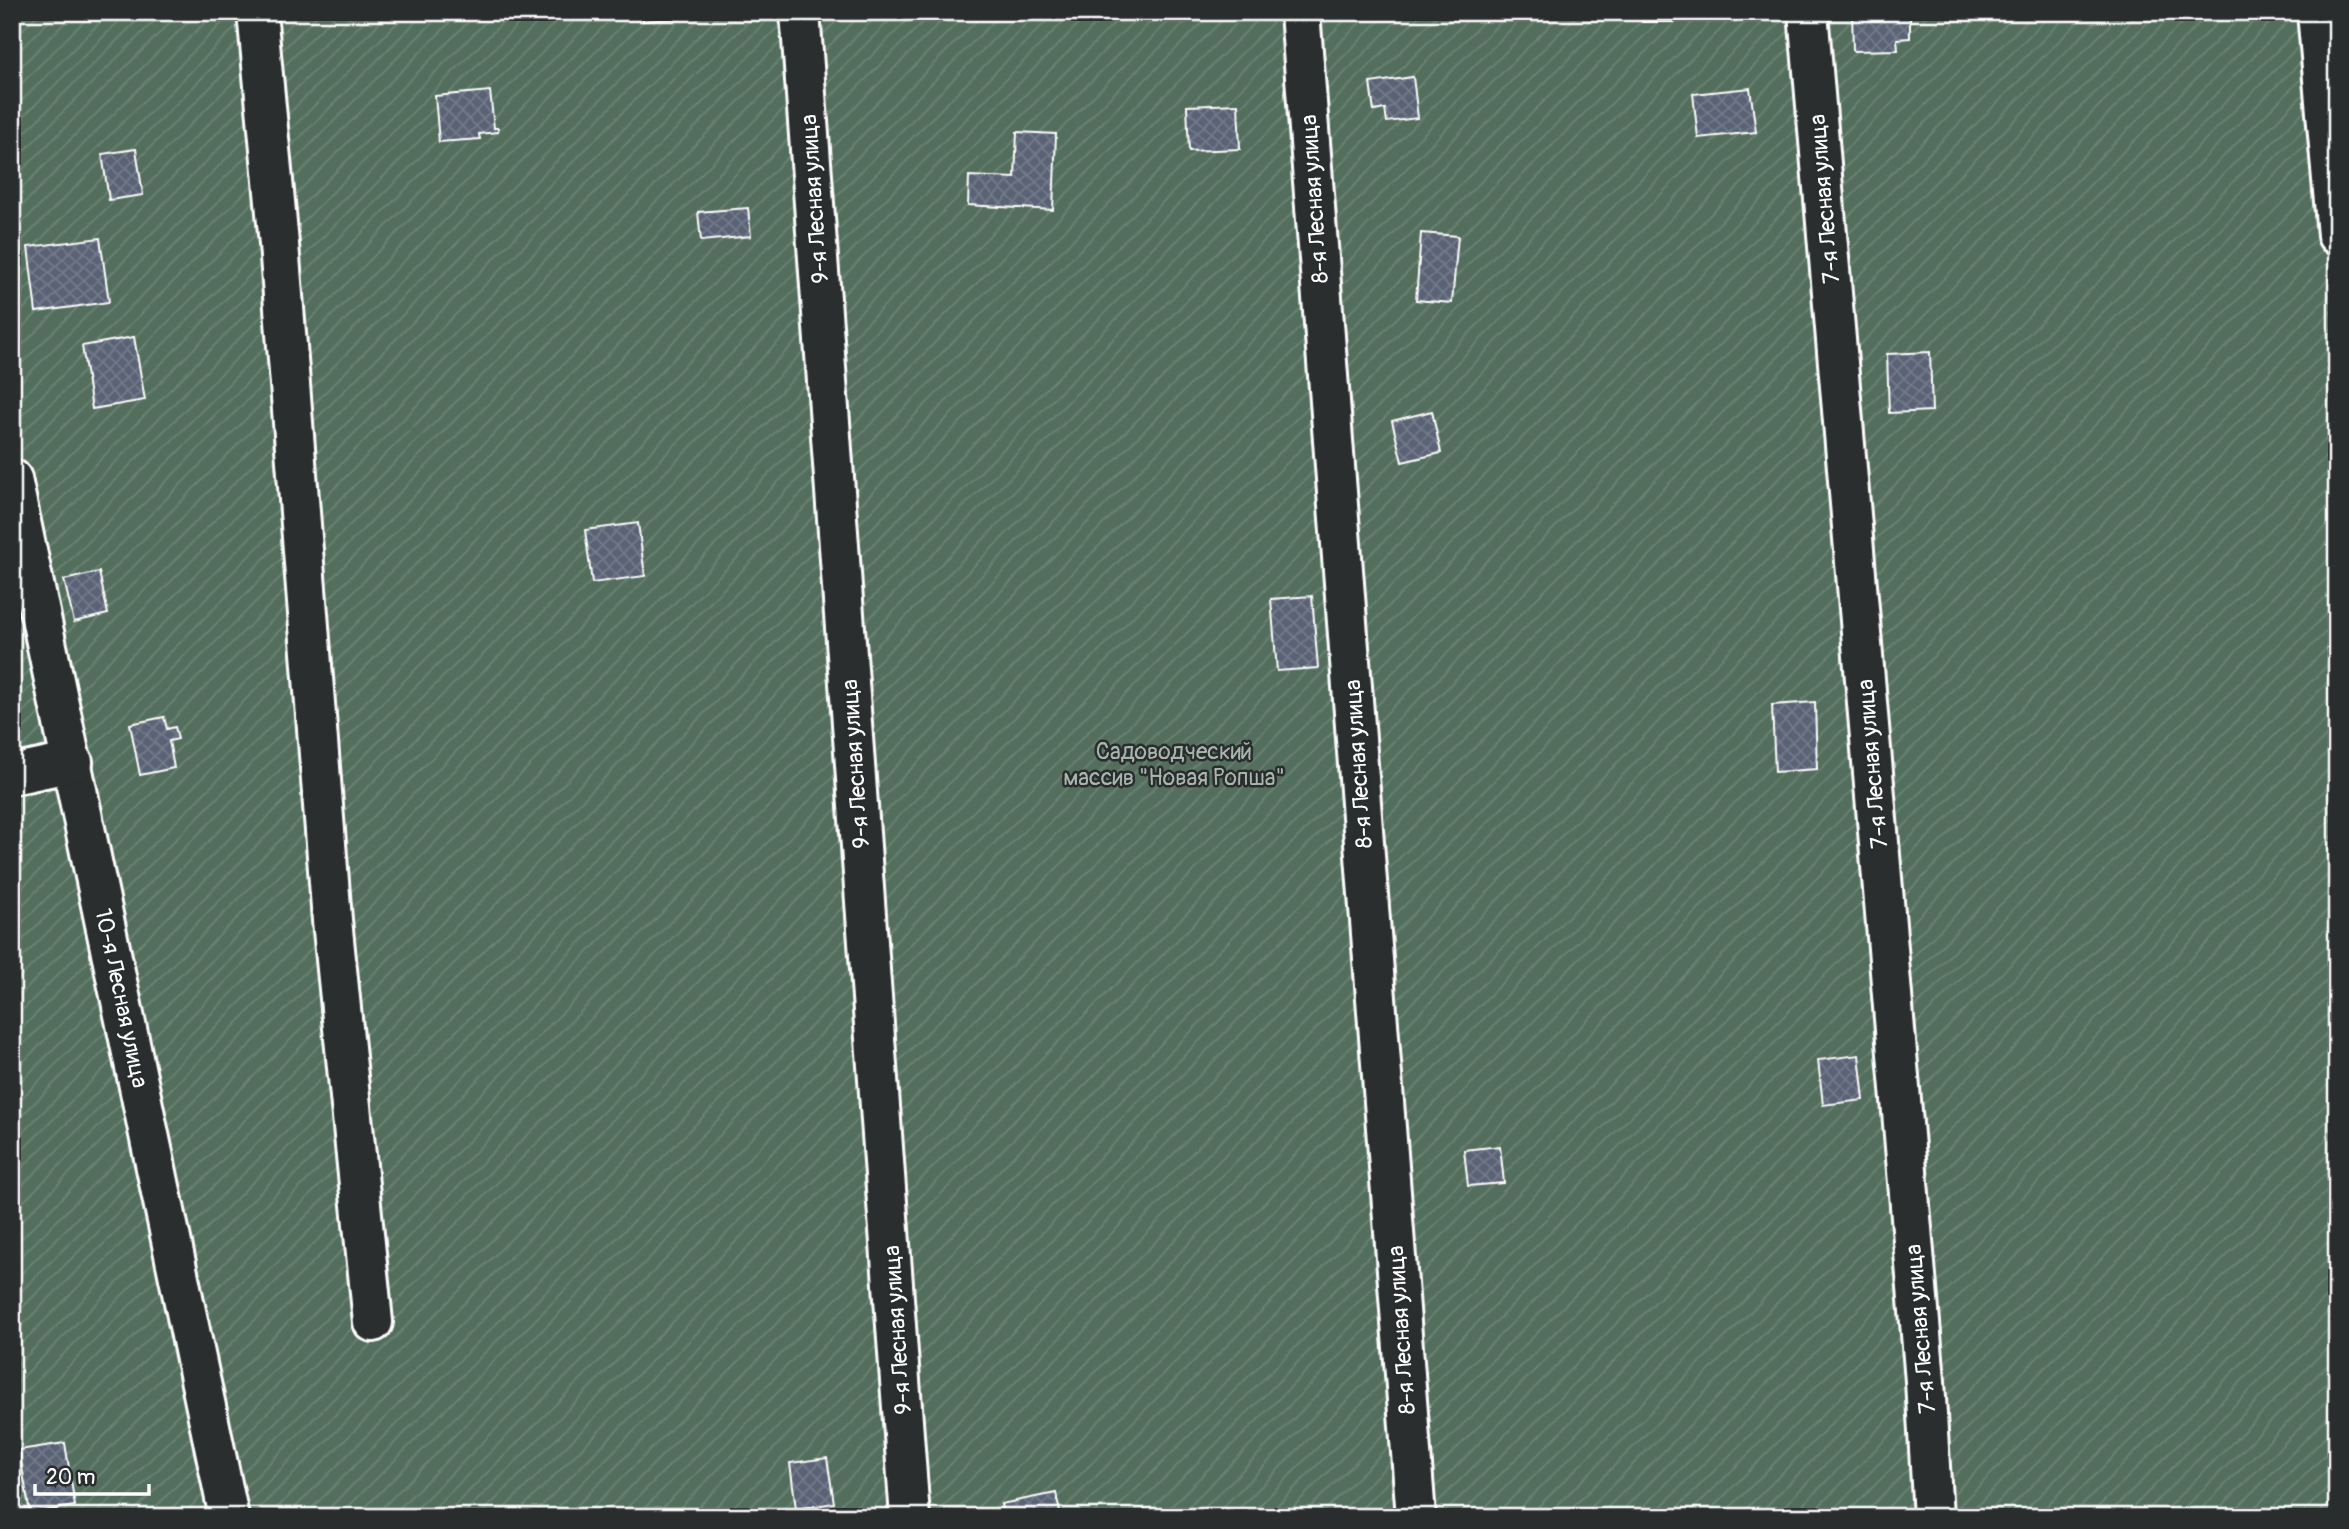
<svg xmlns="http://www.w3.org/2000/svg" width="2349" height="1529" font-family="Pangolin,sans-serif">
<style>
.garden{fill:url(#garden-furrows);stroke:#a9b6ae;stroke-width:2}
.building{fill:url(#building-cross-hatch);stroke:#fff;stroke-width:2}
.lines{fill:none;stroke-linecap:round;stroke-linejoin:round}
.minor-casing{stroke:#fff;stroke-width:44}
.minor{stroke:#2a2d2e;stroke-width:38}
.labels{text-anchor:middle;stroke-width:5;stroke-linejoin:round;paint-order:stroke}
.street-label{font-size:23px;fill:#fff;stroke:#2a2d2e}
.park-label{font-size:23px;fill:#a9b6ae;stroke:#2a2d2e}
</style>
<defs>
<pattern id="garden-furrows" width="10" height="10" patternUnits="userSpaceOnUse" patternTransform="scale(1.75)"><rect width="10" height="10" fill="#536e5d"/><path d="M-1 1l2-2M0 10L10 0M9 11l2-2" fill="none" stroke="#6d8475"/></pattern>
<pattern id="building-cross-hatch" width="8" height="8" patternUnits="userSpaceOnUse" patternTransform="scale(1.75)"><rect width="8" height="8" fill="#5a6374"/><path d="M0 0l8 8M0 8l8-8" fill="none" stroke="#737a89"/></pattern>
</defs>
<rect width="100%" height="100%" fill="#2a2d2e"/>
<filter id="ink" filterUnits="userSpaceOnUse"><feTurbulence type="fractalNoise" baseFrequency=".0143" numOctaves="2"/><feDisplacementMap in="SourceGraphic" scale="14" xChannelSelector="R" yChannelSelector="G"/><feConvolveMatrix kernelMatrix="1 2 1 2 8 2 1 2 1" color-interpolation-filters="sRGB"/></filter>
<g filter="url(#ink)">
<rect class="garden" x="12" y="12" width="2325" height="1505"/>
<g class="building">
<path d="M643,12h45l1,6 -46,3z"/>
<rect x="1642" y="12" width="32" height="10"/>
<path d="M1852,12h58v26l-13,1 1,11 -45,1z"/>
<path d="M1413,77l5,41 -31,4 -2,-13 -11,2 -4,-28z"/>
<path d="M1750,88l6,44 -58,6 -5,-44z"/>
<path d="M490,91l4,37h4v4l-19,2 1,5 -41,3 -4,-46z"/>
<path d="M1238,104l2,45 -51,2 -2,-45z"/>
<path d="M1017,132l39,2 -3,76 -85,-5 1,-29 46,2z"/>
<path d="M136,149l7,46 -34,5 -7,-46z"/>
<path d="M748,208l3,28 -50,5 -3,-29z"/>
<path d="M1421,233l37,3 -6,67 -36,-3z"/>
<path d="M100,238l9,64 -73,10 -8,-65z"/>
<path d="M134,337l11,63 -53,9 -10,-63z"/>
<path d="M1930,352l2,59 -43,2 -2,-59z"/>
<path d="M1432,411l9,42 -39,9 -10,-41z"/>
<path d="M638,523l7,53 -53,7 -7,-53z"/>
<path d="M99,572l9,42 -34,8 -10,-42z"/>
<path d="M1312,596l6,72 -41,3 -6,-72z"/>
<path d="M1815,702l2,67 -42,3 -3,-67z"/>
<path d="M164,717l3,12 8,-2 3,12 -9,2 5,27 -34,7 -10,-51z"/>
<path d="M1859,1055l5,45 -41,5 -5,-45z"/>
<path d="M1500,1146l4,37 -36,3 -4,-36z"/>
<path d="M65,1443l10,63 -45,7 -11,-63z"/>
<path d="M827,1458l7,45 -38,6 -6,-46z"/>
<path d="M1056,1493l5,24h-58l-2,-13z"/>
</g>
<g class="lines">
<defs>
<g id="minor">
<path d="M257,12l22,232 53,676 41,402"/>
<path d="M800,12l110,1505"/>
<path d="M1300,12l116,1505"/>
<path d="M1808,12l117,1369 8,136"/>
<path d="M2317,12l20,223"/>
<path d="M12,479l217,1038"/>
<path d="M12,775l61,-13"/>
</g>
</defs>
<use href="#minor" class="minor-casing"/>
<use href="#minor" class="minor"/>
</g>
</g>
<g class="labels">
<g class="street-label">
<text transform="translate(814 199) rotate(-94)" y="8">9-я Лесная улица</text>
<text transform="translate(1314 199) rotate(-94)" y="8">8-я Лесная улица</text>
<text transform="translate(1824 199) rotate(-95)" y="8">7-я Лесная улица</text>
<text transform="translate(855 764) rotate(-94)" y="8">9-я Лесная улица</text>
<text transform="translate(1358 764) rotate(-94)" y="8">8-я Лесная улица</text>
<text transform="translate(1872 764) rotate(-95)" y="8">7-я Лесная улица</text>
<text transform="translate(122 998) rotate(78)" y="8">10-я Лесная улица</text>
<text transform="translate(1920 1329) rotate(-95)" y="8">7-я Лесная улица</text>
<text transform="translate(897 1330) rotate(-94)" y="8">9-я Лесная улица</text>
<text transform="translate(1401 1330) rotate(-94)" y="8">8-я Лесная улица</text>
</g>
<g class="park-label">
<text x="1174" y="759">Садоводческий<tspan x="1174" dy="26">массив "Новая Ропша"</tspan></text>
</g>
</g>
<rect width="2349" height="1529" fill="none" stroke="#2a2d2e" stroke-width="42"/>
<rect x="21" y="21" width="2307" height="1487" fill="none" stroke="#fff" stroke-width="2.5" filter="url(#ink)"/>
<path d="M35 1484v10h114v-10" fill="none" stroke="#ffffff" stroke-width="3.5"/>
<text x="46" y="1484" font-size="21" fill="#ffffff" stroke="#2a2d2e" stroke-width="5" paint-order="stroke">20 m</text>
</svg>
